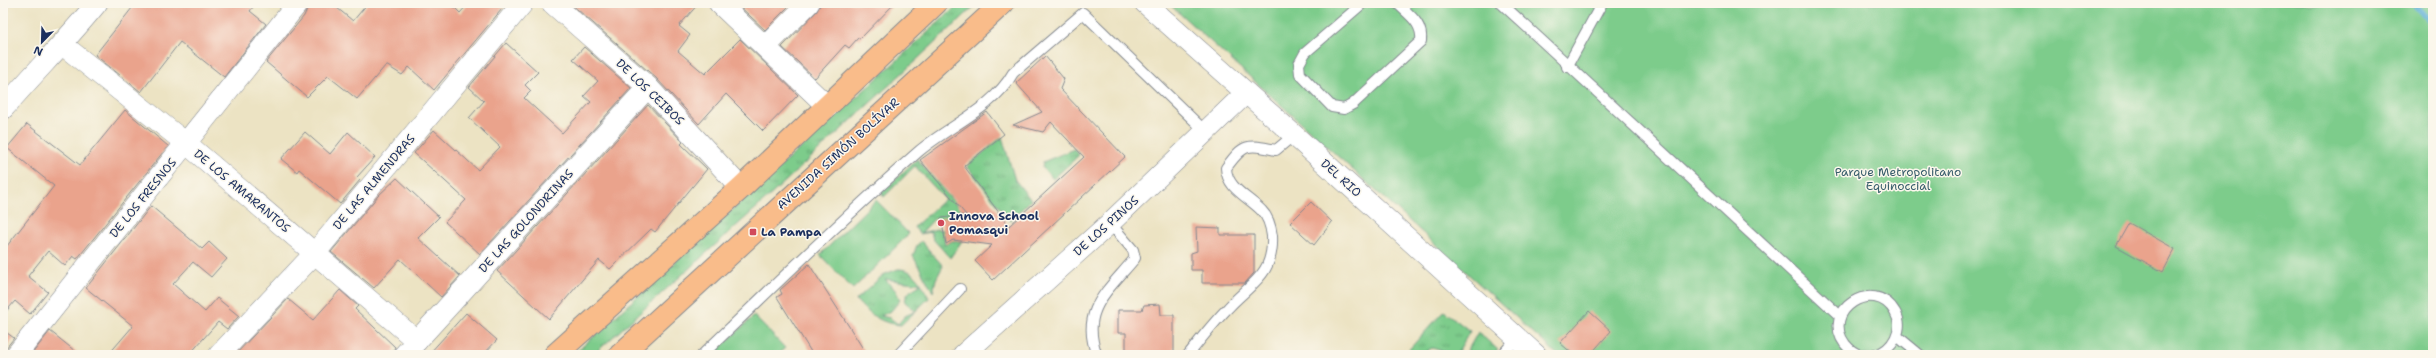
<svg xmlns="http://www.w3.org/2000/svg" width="2436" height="358" font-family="'Shantell Sans',sans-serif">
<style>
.grass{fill:url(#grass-tufts);stroke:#4c7e74;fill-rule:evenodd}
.park{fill:#7dcc8b;stroke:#4c7e74}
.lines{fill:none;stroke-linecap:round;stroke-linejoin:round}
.stream{stroke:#5caed7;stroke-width:6}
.building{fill:#eaa38c}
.service-casing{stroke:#848990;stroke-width:12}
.minor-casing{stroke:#848990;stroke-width:22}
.trunk-casing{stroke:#848990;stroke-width:24}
.service{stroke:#fff;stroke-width:10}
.minor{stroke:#fff;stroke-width:21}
.trunk{stroke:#f9bc8a;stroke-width:22}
.poi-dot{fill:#d1495b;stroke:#fbf7ec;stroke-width:1.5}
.labels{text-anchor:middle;stroke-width:3;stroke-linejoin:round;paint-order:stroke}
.street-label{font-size:12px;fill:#1b2f5e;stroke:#fbf7ec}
.park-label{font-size:12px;fill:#385e6c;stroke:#fbf7ec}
.poi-label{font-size:12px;font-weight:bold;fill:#1b2f5e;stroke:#fbf7ec;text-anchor:start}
</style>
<defs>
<pattern id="grass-tufts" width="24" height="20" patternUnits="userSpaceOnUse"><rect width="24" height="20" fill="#7dcc8b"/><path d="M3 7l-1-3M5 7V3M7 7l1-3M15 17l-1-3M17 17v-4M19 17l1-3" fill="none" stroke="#66a675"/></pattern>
</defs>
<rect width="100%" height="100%" fill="#fbf7ec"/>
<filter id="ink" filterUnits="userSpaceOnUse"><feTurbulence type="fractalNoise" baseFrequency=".025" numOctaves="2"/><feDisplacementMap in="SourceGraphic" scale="8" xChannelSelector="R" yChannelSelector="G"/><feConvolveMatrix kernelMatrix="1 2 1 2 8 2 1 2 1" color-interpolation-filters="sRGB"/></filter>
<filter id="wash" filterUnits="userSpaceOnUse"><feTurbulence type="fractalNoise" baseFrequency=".012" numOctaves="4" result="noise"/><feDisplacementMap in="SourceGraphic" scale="16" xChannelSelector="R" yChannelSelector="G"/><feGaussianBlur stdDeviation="0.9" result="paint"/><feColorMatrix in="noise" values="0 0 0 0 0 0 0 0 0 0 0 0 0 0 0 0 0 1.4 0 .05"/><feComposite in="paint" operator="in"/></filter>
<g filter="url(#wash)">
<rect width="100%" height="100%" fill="#ece3c3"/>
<g class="grass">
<path d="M960,3h18l-215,199 -170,153h-20z"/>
<path d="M1002,137l13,43 16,20 -21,21 -43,-55z"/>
<path d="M1074,149l5,6 -26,24 -11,-12 1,-5z"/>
<path d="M917,159l53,62 -6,17 -14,20 -17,-19 -2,-7 -11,2 -6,-7 31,-28 -30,-33 -31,31 -3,-4zM935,218l19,4 8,19h-10l-7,4 -2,-15 -6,-1 -16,4z"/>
<path d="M921,241l22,25 -7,13 -3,13 -20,-36 4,-11z"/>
<path d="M898,269c18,0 23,15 31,29l-28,27c-19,-1 -33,-11 -45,-25l27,-25zM885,279l36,5c-8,6 -15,7 -16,18l11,9 -11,5 -7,8 -8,-6 -9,-2 11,-6 8,-10 -4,-9z"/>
<path d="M1444,311l26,20 -14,24 -24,-7 -12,7h-16z"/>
<path d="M1478,332l20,18 -5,5h-28z"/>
</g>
<g class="park">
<path d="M1168,3h1265v352h-875z"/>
<path d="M876,200l33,34 -56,55 -33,-34z"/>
<path d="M754,316l31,32 -8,7h-65z"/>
</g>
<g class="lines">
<path class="stream" d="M2414,3l19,21"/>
</g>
<g id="blocks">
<g class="building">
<path d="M136,3h120l-6,8 16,13 -42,53 -44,-35 -39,50 -46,-37z"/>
<path d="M310,3h21l22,18 15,-18h82l10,10 9,-10h38l-73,87 -25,-23 -7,8 -16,-10 -29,34 -29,-23 -21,21 -41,-35 38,-46z"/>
<path d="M570,3h129l-20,23 11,9 -12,16 27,23 35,-35 58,56 -35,36 -37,-37 -27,30 -43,-46z"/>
<path d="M736,3h56l-27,27z"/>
<path d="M821,3h74l-35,36 -2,-1 -9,10 -4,-3 -30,33 -33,-31 35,-36z"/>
<path d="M506,43l32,29 -13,13 6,6 -7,7 38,35 29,-31 -7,-6 14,-15 -25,-22 11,-12 47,41 -151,166 -35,-32 21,-22 -52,-47 20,-23 44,40 22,-23 -31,-29 15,-17 -15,-14z"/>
<path d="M1045,56l19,23 -4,10 65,68 -132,123 -18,-19 17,-16 -39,-5 -7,4 -5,-26 25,-3 -46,-55 67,-48 17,22 -40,32 45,60 75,-69 -33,-35 -8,10 -30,-7 29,-13 -26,-29z"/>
<path d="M648,105l35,37 -2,2 26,25 -52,63 -4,-3 -41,40 -11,-9 -50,59 -52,-48z"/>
<path d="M125,110l43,36 -91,113 -4,-3 -8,10 -17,-15 -20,25 20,16 -18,22 -15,-13 -12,14v-64l51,-65 -47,-38 20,-24 53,41z"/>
<path d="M305,132l25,22 18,-22 27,25 -18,20 3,3 -20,24 -41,-35 -2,3 -16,-13z"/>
<path d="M397,178l42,39 -21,21 42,38 -19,21 -41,-38 -26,29 -43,-36 47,-56z"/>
<path d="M1311,202l21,20 -18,23 -24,-22z"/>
<path d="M151,206l51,43 7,-7 18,17 -16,18 -18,-15 -20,22 32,28 12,-14 22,18 -12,13 -9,-7 -29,33h-81l25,-29 -47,-38z"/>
<path d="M2129,223l46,26 -12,23 -47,-26z"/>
<path d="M1196,227l24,1v7h34v38l-9,10h-43v-13h-11v-17l6,-2z"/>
<path d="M809,264l41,64 17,27h-54l-36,-58 5,-3 -2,-4z"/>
<path d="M340,290l18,16 -3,3 40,38 -3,8h-157l53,-56 25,21z"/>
<path d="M1160,304l1,11h13v40h-48v-22h-8v-23h24l2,-5z"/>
<path d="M1589,311l22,20 -21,24h-16l-14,-12z"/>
<path d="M466,313l31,27 -14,15h-55z"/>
<path d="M3,330l11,8 -8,10 -2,7z"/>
<path d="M50,331l30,24h-49z"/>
</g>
</g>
</g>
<g filter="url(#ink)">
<use href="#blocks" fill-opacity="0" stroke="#848990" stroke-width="1"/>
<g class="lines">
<defs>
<g id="service">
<path d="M1363,3l-58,50 -6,11 1,10 32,33 12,2 9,-5 68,-63c2,-18 -12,-26 -24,-38"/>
<path d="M1501,3l339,313"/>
<path d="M1567,67l35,-64"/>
<path d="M1897,336l23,19"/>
<path d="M702,355c71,-68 142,-138 216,-203 30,-26 75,-43 95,-79l70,-60 123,119"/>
<path d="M898,355l62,-66"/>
<path d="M1097,355c-18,-45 12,-65 38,-97l-2,-8 -23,-27"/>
<path d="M1188,355c13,-16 25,-32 40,-47 23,-25 46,-33 44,-72 -1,-8 -4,-19 -10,-25 -13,-14 -35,-22 -36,-43 18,-25 21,-24 50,-18l18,-15"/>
<path d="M1502,355l15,-17"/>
<path d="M1862,355c-7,-1 -13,-6 -17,-11 -25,-33 29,-68 50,-32 10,17 -2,38 -20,43"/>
</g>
<g id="minor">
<path d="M552,3l96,84 93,101"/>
<path d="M719,3l109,104"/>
<path d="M1145,3l149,132 242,220"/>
<path d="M63,45l124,99 230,197"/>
<path d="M766,46l43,-43"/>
<path d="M3,109c31,-36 64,-69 94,-106"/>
<path d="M16,355l282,-352"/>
<path d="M219,355l96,-102 208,-250"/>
<path d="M404,355l244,-268"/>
<path d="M963,355l147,-132 136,-130"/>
</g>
<g id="trunk">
<path d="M555,355l186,-167 195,-185"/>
<path d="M620,355l383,-352"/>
</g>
</defs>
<use href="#service" class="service-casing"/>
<use href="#minor" class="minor-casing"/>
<use href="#trunk" class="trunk-casing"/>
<use href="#service" class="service"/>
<use href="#minor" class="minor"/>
<use href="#trunk" class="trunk"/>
</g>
</g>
<g class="poi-dot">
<circle cx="941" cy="223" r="4"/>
<rect x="749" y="228" width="8" height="8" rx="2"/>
</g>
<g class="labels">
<g class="street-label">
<text transform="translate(650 92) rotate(44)" y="4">DE LOS CEIBOS</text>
<text transform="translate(838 154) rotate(-42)" y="4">AVENIDA SIMÓN BOLÍVAR</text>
<text transform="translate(1341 178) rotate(42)" y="4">DEL RIO</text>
<text transform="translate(374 182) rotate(-50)" y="4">DE LAS ALMENDRAS</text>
<text transform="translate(242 191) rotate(40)" y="4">DE LOS AMARANTOS</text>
<text transform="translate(143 198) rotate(-51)" y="4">DE LOS FRESNOS</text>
<text transform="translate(526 221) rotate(-48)" y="4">DE LAS GOLONDRINAS</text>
<text transform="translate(1106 226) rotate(-42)" y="4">DE LOS PINOS</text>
</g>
<g class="park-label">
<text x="1898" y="176">Parque Metropolitano<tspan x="1898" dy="14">Equinoccial</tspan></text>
</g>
<g class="poi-label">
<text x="949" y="220">Innova School<tspan x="949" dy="14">Pomasqui</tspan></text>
<text x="761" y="236">La Pampa</text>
</g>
</g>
<rect width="2436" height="358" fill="none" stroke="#fbf7ec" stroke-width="16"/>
<g transform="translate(42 42) rotate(203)" stroke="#fbf7ec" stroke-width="3" paint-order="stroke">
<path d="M0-3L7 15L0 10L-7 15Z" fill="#1b2f5e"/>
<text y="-6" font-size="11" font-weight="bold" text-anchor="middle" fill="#1b2f5e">N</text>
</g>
</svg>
